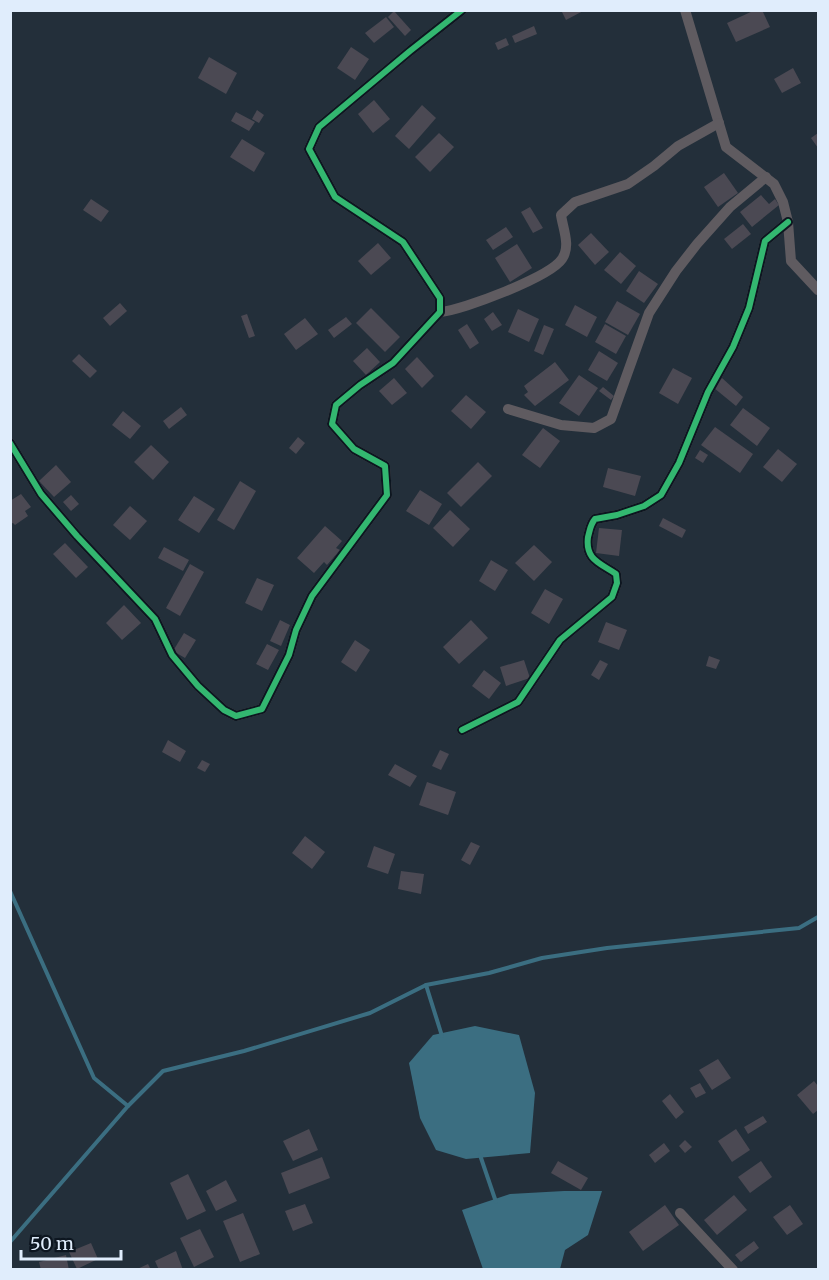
<svg xmlns="http://www.w3.org/2000/svg" width="829" height="1280" font-family="Merriweather,serif">
<style>
.water{fill:#3b6e81}
.lines{fill:none;stroke-linecap:round;stroke-linejoin:round}
.stream{stroke:#3b6e81;stroke-width:4}
.building{fill:#4b4953}
.minor{stroke:#5f5b60;stroke-width:10}
.cycleway-casing{stroke:#0d1620;stroke-width:10}
.cycleway{stroke:#33b770;stroke-width:6}
</style>
<rect width="100%" height="100%" fill="#232f3a"/>
<g class="water">
<path d="M475,1026l44,9 16,58 -5,60 -64,6 -30,-9 -16,-32 -11,-55 24,-28z"/>
<path d="M564,1191h38l-14,44 -23,15 -5,19h-77l-21,-59 48,-16z"/>
</g>
<g class="lines">
<g class="stream">
<path d="M10,891l84,187 34,28"/>
<path d="M426,985l16,51"/>
<path d="M480,1155l16,47"/>
<path d="M10,1242l118,-136 35,-35 81,-20 126,-38 56,-28 63,-12 53,-15 65,-10 192,-20 19,-11"/>
</g>
</g>
<g class="building">
<path d="M564,10h21l-19,10 -4,-8z"/>
<path d="M755,10h7l8,17 -34,15 -9,-19z"/>
<path d="M394,11l17,19 -6,6 -17,-19z"/>
<path d="M386,17l8,10 -20,16 -9,-10z"/>
<path d="M534,26l3,8 -22,9 -3,-7z"/>
<path d="M506,38l3,7 -11,5 -3,-7z"/>
<path d="M351,47l18,12 -14,21 -18,-12z"/>
<path d="M209,57l28,16 -11,21 -28,-16z"/>
<path d="M793,68l8,15 -19,10 -8,-14z"/>
<path d="M374,100l16,19 -17,14 -15,-19z"/>
<path d="M422,105l14,13 -27,31 -14,-13z"/>
<path d="M257,110l7,5 -5,8 -7,-4z"/>
<path d="M236,112l19,10 -6,9 -18,-10z"/>
<path d="M439,133l15,14 -24,25 -15,-15z"/>
<path d="M818,133v15l-7,-10z"/>
<path d="M242,139l23,14 -11,19 -24,-15z"/>
<path d="M724,173l14,20 -20,14 -14,-20z"/>
<path d="M761,195l8,9 6,-5 4,6 -27,22 -12,-15z"/>
<path d="M91,199l18,12 -8,11 -18,-12z"/>
<path d="M530,207l13,21 -10,5 -12,-21z"/>
<path d="M743,224l8,10 -19,15 -8,-10z"/>
<path d="M506,227l7,10 -20,13 -7,-10z"/>
<path d="M591,233l18,19 -14,13 -17,-20z"/>
<path d="M378,243l13,15 -20,17 -13,-14z"/>
<path d="M517,244l15,24 -22,14 -15,-24z"/>
<path d="M620,252l16,14 -15,18 -17,-14z"/>
<path d="M639,271l19,13 -14,19 -18,-12z"/>
<path d="M617,301l23,13 -12,21 -23,-13z"/>
<path d="M120,303l7,8 -17,15 -7,-8z"/>
<path d="M575,305l22,12 -10,20 -22,-12z"/>
<path d="M371,308l29,29 -15,15 -29,-29z"/>
<path d="M518,309l21,10 -10,23 -21,-10z"/>
<path d="M493,312l9,13 -10,6 -8,-12z"/>
<path d="M247,314l8,22 -6,2 -8,-22z"/>
<path d="M346,317l6,7 -18,14 -6,-8z"/>
<path d="M305,318l13,16 -22,16 -12,-16z"/>
<path d="M467,324l12,19 -9,6 -12,-19z"/>
<path d="M605,324l21,12 -10,18 -21,-12z"/>
<path d="M544,325l10,4 -11,26 -9,-4z"/>
<path d="M367,348l13,14 -14,13 -13,-14z"/>
<path d="M599,351l19,12 -11,18 -19,-11z"/>
<path d="M79,354l18,17 -7,7 -18,-17z"/>
<path d="M417,357l17,19 -12,12 -17,-19z"/>
<path d="M555,362l14,18 -34,26 -11,-11 4,-3 -4,-6z"/>
<path d="M673,368l19,10 -14,26 -19,-11z"/>
<path d="M579,375l19,13 -19,28 -20,-13z"/>
<path d="M394,378l13,15 -15,12 -13,-14z"/>
<path d="M722,378l21,19 -7,9 -22,-18z"/>
<path d="M603,387l11,9 -3,4 -12,-9z"/>
<path d="M466,395l20,17 -15,17 -20,-18z"/>
<path d="M181,407l6,8 -18,14 -6,-8z"/>
<path d="M743,408l27,20 -13,18 -27,-21z"/>
<path d="M123,411l18,15 -11,13 -18,-14z"/>
<path d="M715,427l38,27 -13,19 -39,-28z"/>
<path d="M543,428l17,13 -20,27 -18,-13z"/>
<path d="M298,437l7,6 -9,11 -7,-6z"/>
<path d="M151,445l18,17 -16,18 -19,-18z"/>
<path d="M778,449l19,15 -15,18 -19,-15z"/>
<path d="M700,450l8,5 -5,8 -8,-5z"/>
<path d="M478,462l14,14 -31,31 -14,-14z"/>
<path d="M56,465l15,17 -17,15 -15,-16z"/>
<path d="M608,468l33,8 -6,20 -32,-9z"/>
<path d="M240,481l16,10 -22,39 -17,-10z"/>
<path d="M420,490l22,14 -13,21 -23,-14z"/>
<path d="M21,494l10,13 -6,4 3,5 -13,9 -2,-2 -3,1v-23z"/>
<path d="M71,495l8,9 -8,7 -8,-9z"/>
<path d="M194,496l21,13 -16,24 -21,-13z"/>
<path d="M130,506l17,15 -17,19 -17,-15z"/>
<path d="M450,510l20,19 -17,18 -20,-19z"/>
<path d="M663,518l23,12 -4,8 -23,-12z"/>
<path d="M325,526l17,15 -6,7 4,2 -13,15 -3,-3 -10,11 -17,-15z"/>
<path d="M599,528l23,2 -3,26 -23,-3z"/>
<path d="M65,543l23,24 -12,11 -23,-24z"/>
<path d="M534,545l18,17 -18,19 -19,-18z"/>
<path d="M164,547l25,13 -6,11 -25,-13z"/>
<path d="M491,560l17,10 -13,21 -16,-10z"/>
<path d="M190,564l14,8 -24,44 -14,-8z"/>
<path d="M257,578l17,7 -12,26 -17,-8z"/>
<path d="M545,589l18,10 -14,25 -18,-11z"/>
<path d="M124,605l17,18 -19,17 -16,-17z"/>
<path d="M280,620l10,5 -9,21 -11,-5z"/>
<path d="M471,620l17,18 -29,26 -16,-17z"/>
<path d="M606,622l21,8 -8,20 -21,-8z"/>
<path d="M184,633l12,7 -11,18 -12,-7z"/>
<path d="M355,640l15,10 -14,22 -15,-10z"/>
<path d="M267,644l12,6 -11,20 -12,-6z"/>
<path d="M709,656l11,4 -4,9 -10,-3z"/>
<path d="M524,660l6,18 -24,8 -6,-19z"/>
<path d="M600,660l8,4 -9,16 -8,-5z"/>
<path d="M484,670l17,13 -12,16 -17,-13z"/>
<path d="M168,740l18,11 -6,11 -18,-10z"/>
<path d="M440,750l9,4 -8,16 -9,-4z"/>
<path d="M202,760l8,4 -5,8 -8,-4z"/>
<path d="M395,764l22,12 -7,11 -22,-12z"/>
<path d="M427,782l29,10 -8,23 -29,-10z"/>
<path d="M305,836l20,16 -13,17 -20,-16z"/>
<path d="M471,842l9,4 -10,19 -9,-5z"/>
<path d="M374,846l21,8 -7,20 -21,-7z"/>
<path d="M401,871l23,3 -3,20 -23,-5z"/>
<path d="M718,1059l13,19 -19,12 -13,-20z"/>
<path d="M814,1081l4,5v24l-5,4 -16,-19z"/>
<path d="M700,1083l6,10 -10,5 -6,-10z"/>
<path d="M670,1094l14,18 -8,7 -14,-18z"/>
<path d="M763,1116l4,6 -19,12 -4,-7z"/>
<path d="M309,1129l9,21 -25,11 -10,-20z"/>
<path d="M736,1129l14,21 -18,12 -14,-21z"/>
<path d="M685,1140l7,7 -7,6 -6,-7z"/>
<path d="M664,1143l6,8 -15,12 -6,-8z"/>
<path d="M322,1157l8,21 -41,16 -8,-21z"/>
<path d="M558,1161l30,17 -7,12 -30,-17z"/>
<path d="M761,1161l11,16 -22,16 -12,-16z"/>
<path d="M188,1174l18,37 -19,9 -17,-37z"/>
<path d="M226,1180l11,21 -21,10 -10,-20z"/>
<path d="M734,1195l13,15 -30,25 -13,-15z"/>
<path d="M305,1204l8,19 -20,8 -8,-20z"/>
<path d="M665,1205l14,20 -36,26 -14,-19z"/>
<path d="M790,1205l13,19 -16,11 -14,-18z"/>
<path d="M243,1213l17,41 -20,8 -17,-41z"/>
<path d="M200,1229l14,28 -20,10 -14,-29z"/>
<path d="M754,1241l5,7 -18,14 -6,-7z"/>
<path d="M91,1243l7,16 -21,10 -8,-17z"/>
<path d="M176,1251l7,19h-24l-4,-9z"/>
<path d="M66,1255l3,15h-28l-2,-8z"/>
<path d="M148,1264l3,6h-16z"/>
</g>
<g class="lines">
<g class="minor">
<path d="M685,10l41,137 48,37 9,18 5,20 3,39 27,29"/>
<path d="M440,312c23,-2 110,-35 122,-53 9,-13 1,-30 -1,-44l14,-13 53,-18 26,-18 24,-20 41,-23"/>
<path d="M508,409l53,16 33,3 17,-9 38,-106 27,-42 21,-27 33,-37 36,-30"/>
<path d="M10,443l31,51 36,42 78,83 17,36 26,31 26,24 12,6 26,-7 27,-54 7,-25 16,-34 75,-101 -2,-29 -31,-17 -22,-25 4,-19 24,-20 33,-22 47,-51v-14l-37,-56 -68,-45 -26,-48 10,-22 91,-76 52,-41"/>
<path d="M462,730l56,-28 42,-62 52,-43 5,-14 -1,-9c-16,-11 -31,-14 -28,-37 2,-7 2,-12 7,-18l22,-4 27,-9 17,-11 18,-32 29,-71 25,-45 16,-39 16,-67 23,-19"/>
<path d="M680,1213l53,57"/>
</g>
<defs>
<g id="cycleway">
<path d="M10,443l31,51 36,42 78,83 17,36 26,31 26,24 12,6 26,-7 27,-54 7,-25 16,-34 75,-101 -2,-29 -31,-17 -22,-25 4,-19 24,-20 33,-22 47,-51v-14l-37,-56 -68,-45 -26,-48 10,-22 91,-76 52,-41"/>
<path d="M462,730l56,-28 42,-62 52,-43 5,-14 -1,-9c-16,-11 -31,-14 -28,-37 2,-7 2,-12 7,-18l22,-4 27,-9 17,-11 18,-32 29,-71 25,-45 16,-39 16,-67 23,-19"/>
</g>
</defs>
<use href="#cycleway" class="cycleway-casing"/>
<use href="#cycleway" class="cycleway"/>
</g>
<rect width="829" height="1280" fill="none" stroke="#e0edfc" stroke-width="24"/>
<path d="M21 1250v9h100v-9" fill="none" stroke="#e0edfc" stroke-width="3"/>
<text x="30" y="1250" font-size="18" fill="#e0edfc" stroke="#0d1620" stroke-width="4.5" paint-order="stroke">50 m</text>
</svg>
